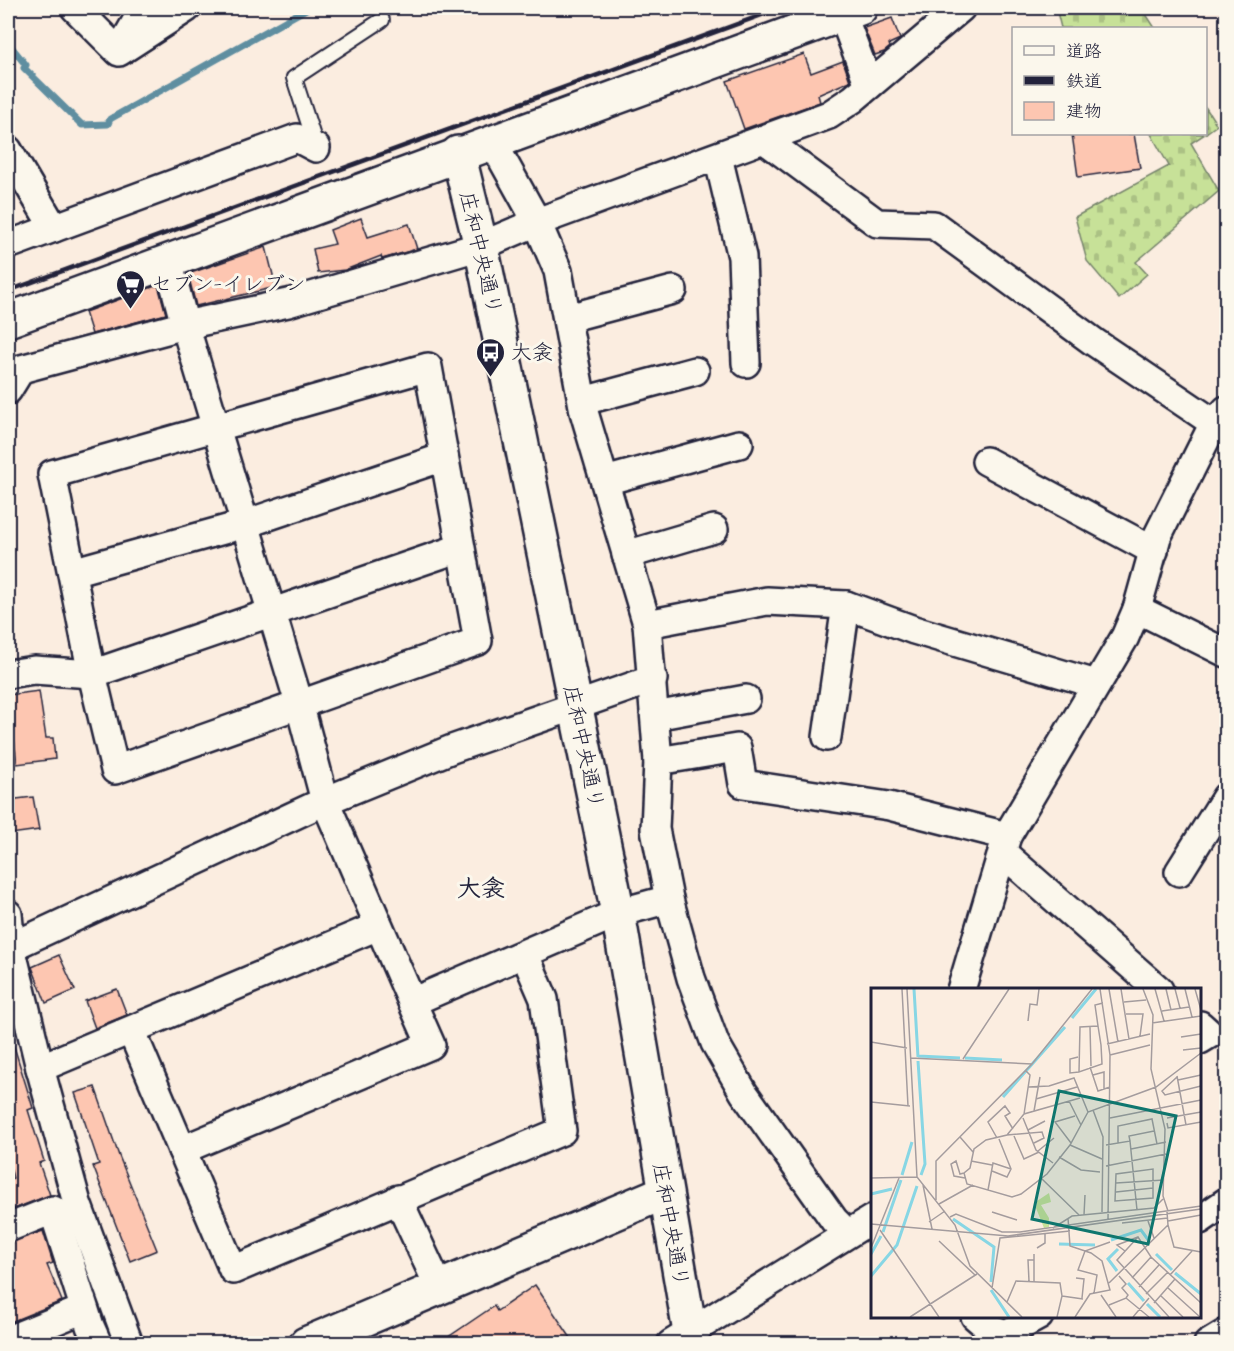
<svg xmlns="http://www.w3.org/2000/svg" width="1234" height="1351" font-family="'Indie Flower','Klee One',sans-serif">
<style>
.cemetery{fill:url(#cemetery-stones);stroke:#74826a;stroke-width:1.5}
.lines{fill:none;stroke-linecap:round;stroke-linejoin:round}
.stream{stroke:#5f8ea0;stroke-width:7}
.building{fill:#fdc6b1;stroke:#22223b;stroke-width:1.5}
.service-casing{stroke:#22223b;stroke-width:18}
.minor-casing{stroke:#22223b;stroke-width:32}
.tertiary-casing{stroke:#22223b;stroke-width:38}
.service{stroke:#fbf7ec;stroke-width:14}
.minor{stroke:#fbf7ec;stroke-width:27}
.tertiary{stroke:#fbf7ec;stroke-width:33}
.rail{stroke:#22223b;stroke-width:4.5}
.labels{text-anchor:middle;stroke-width:6;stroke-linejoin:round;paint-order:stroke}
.street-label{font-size:21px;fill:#22223b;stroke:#fbf7ec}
.poi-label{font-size:21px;fill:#22223b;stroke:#fbf7ec;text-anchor:start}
.quarter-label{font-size:24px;font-weight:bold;fill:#22223b;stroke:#fbf7ec}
.inset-river{fill:none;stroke:#87d6e4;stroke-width:3}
.inset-road{fill:none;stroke:#a49c9e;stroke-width:1.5}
.view{fill:#0f766e;fill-opacity:0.15;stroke:#0f766e;stroke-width:3}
.inset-edge{fill:none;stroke:#22223b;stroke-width:3}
</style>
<defs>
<pattern id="cemetery-stones" width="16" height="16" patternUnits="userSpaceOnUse" patternTransform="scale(1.5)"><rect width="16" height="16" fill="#c7e198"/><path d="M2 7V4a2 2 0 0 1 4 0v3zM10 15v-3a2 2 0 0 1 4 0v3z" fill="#abc184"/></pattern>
</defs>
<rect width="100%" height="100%" fill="#fbede0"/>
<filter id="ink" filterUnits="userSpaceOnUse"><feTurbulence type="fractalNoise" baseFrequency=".0167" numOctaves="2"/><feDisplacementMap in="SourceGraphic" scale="12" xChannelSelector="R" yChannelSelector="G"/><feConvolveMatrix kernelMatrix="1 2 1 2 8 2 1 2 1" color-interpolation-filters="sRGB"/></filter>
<g filter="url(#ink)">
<g class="cemetery">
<path d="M1056,8h86l13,20h-94z"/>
<path d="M1206,108l11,17 -11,8z"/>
<path d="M1151,134h54l-14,9 28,48 -83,71 11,12 -28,25 -32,-38 -12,-44 94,-51z"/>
</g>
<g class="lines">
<path class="stream" d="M8,43l18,22 -2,3 58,57 26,-1 2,-5 198,-111"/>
</g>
<g class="building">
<path d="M892,18l8,21 -11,5 1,3 -6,5 -9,3 -11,-27z"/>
<path d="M804,54l7,19 32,-12 7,20 -32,14 2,7 -76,27 -17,-48z"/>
<path d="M1072,134h62l6,34 -62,9z"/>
<path d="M361,218l7,19 41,-13 8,25 -35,10 -1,-3 -36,14 -27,3 -5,-24 22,-5 -5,-14z"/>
<path d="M266,247l10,40 -80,19 -8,-32z"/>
<path d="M158,285l8,29 -74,20 -7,-22z"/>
<path d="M39,691l7,47h7l2,21 -38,5 -4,-35 -5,1v-35z"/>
<path d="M33,797l6,33 -28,4 -3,-34z"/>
<path d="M59,955l16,35 -29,13 -14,-36z"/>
<path d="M117,989l10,26 -32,13 -10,-27z"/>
<path d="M12,1040l21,68 -5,2 16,51 -5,2 11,32 -42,16v-31l5,-2 -5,-19v-118z"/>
<path d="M95,1087l24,69 38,94 -27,11 -37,-95 6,-2 -24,-71z"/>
<path d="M43,1231l10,32 -6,2 15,36 -54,22v-80z"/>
<path d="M535,1285l40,59h-137l56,-38 3,5z"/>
</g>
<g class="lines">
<defs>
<path id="service" d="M316,146l-22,-68 88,-58"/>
<g id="minor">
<path d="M75,8l44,44 68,-44"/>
<path d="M840,8l29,77"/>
<path d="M121,48l23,-40"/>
<path d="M765,140l112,83 57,2 160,117 120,81"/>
<path d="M492,141l45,81 21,49 26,141 63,212 11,137 -3,68 14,70 22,79 24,65 29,50 90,127 13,13"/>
<path d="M8,150l46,78"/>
<path d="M718,157l24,100 4,106"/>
<path d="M8,245l289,-107 19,10"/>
<path d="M168,261l17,64 114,378 26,98 87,201 206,-89 51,-14"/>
<path d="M568,318l105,-28"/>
<path d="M428,367l50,274 -363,129 -23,-96 -40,-200z"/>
<path d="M8,390l13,-21 164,-44 103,-22 193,-57 56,-24 292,-107 24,-16 108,-91"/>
<path d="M583,401l112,-30"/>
<path d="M986,461l168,90"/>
<path d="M605,481l134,-37"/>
<path d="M626,555l88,-26"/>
<path d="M72,572l173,-48 199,-67"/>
<path d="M1137,609l89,44"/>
<path d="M647,624l120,-23 79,4 68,25 182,54"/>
<path d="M8,674l26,-4 58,4 368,-126"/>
<path d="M655,716l91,-17"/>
<path d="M827,737l19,-132"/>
<path d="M658,761l79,-13 6,36 146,22 118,30"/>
<path d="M1002,852l157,138"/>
<path d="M1179,872l47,-75"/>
<path d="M8,914l3,33 29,121 37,135 52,141"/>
<path d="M11,947l314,-146 127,-52 201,-70"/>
<path d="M961,990l46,-154 118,-199 12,-28 20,-72 57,-114 12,-13"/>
<path d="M1200,1025l10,9 -10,6"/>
<path d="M132,1032l101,238 329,-139 -18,-132 -19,-44"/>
<path d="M40,1068l338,-142"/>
<path d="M182,1150l249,-105 -19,-43"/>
<path d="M398,1199l41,88"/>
<path d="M1200,1220l26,-18"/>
<path d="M8,1228l45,-18 37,116 8,18"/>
<path d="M975,1316l14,12 17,6 5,10"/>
<path d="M1006,1334l33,-18"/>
<path d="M8,1340l76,-31"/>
<path d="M671,1344l201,-125"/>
<path d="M1208,1344l18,-11"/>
</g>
<g id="tertiary">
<path d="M458,153l23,93 137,667 74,431"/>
<path d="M8,320l852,-312"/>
<path d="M306,1344l359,-152"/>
</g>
</defs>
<use href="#service" class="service-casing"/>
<use href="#minor" class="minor-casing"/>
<use href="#tertiary" class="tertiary-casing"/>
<use href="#service" class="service"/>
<use href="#minor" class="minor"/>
<use href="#tertiary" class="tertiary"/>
<path class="rail" d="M8,291l773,-283"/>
</g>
</g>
<defs>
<symbol id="supermarket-pin" viewBox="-11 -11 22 30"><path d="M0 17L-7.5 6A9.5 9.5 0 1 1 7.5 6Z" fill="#22223b" stroke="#fbf7ec"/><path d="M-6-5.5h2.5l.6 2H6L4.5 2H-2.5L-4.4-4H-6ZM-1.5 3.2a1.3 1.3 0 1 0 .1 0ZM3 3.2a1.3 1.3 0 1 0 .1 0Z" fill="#fff"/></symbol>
<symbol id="bus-pin" viewBox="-11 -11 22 30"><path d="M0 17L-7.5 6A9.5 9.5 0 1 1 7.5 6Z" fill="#22223b" stroke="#fbf7ec"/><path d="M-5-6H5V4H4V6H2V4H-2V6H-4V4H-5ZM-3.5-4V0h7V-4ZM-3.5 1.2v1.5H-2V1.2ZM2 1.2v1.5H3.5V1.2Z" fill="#fff"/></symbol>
</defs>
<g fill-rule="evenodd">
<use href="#supermarket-pin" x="114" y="268" width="33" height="45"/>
<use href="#bus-pin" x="474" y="336" width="33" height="45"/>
</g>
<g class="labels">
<g class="street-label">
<text transform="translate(481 253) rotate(77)" y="7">庄和中央通り</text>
<text transform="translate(584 747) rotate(78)" y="7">庄和中央通り</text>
<text transform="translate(671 1225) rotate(80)" y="7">庄和中央通り</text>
</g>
<g class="poi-label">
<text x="151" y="291">セブン-イレブン</text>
<text x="511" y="359">大衾</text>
</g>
<g class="quarter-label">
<text x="481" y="896">大衾</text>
</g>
</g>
<g transform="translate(871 988)">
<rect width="330" height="330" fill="#fbede0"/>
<path d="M178,205l2,9 -10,3 8,13v9l-5,1 -8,-20 1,-7z" fill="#c7e198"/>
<path class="inset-river" d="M43,1l4,68M201,30l24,-29M47,68l42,2M94,70l37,2M47,73l7,103 -4,11M132,109l62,-70M31,187l10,-33M0,206l21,-5M82,231l41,28 -3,35M12,244l18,-52M240,252l30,-10 8,11M188,256l36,1M0,266l10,-18M285,266l16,16M246,283l-9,-12 10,-10M304,285l26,21M0,288l26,-31 20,-59M257,295l16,18M120,302l18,27M276,316l13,13"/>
<path class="inset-road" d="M31,1l6,117M36,1l10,188 38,48 15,41 52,51M229,1l10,66 -2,165M238,1l9,53M250,1l8,50M272,1l10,26 -2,54 14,60 -2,67 5,15M284,1l9,32M295,1l5,21M304,1l5,19M314,1l7,28M324,1l6,21M253,14l22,-2M291,23l27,-4M255,26h17l-3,22M157,33l2,-17 7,1 2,-16M281,35l49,-7M227,38l-18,1 -1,45 23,-8 -1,-19 -3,-19 -3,-21 8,-2M219,39l1,39M310,49l20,-3M0,54l36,6M236,56l43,-10M312,62l18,-2M239,67l40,-10M207,69l-8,2v14l9,-1M40,70l121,6M92,71l46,-70M219,79l8,24 12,-4M222,87l11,-3v17M306,88l9,49M306,89l-15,14 3,4 36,-9M307,92l23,-5M157,99l21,-1 25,-8 14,34M209,110l-56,16 -17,21 -21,5 -12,9 -4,19 -6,5 3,11 45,13 9,-3 26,-20 23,-29 18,-33 68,-25 45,-34M165,111l41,-12M198,113l12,24M0,114l39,4M222,122l10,27 -1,75M163,123l6,-34M153,126l6,-39 -4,-4M152,130l13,32 17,13M239,130l91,-18M296,130l34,-6M296,135l1,5 33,-6M157,142l17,-9M136,147l35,-3 2,6 -10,5M143,148l10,23 15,-7M89,149l13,15M126,150l-9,-16 17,-16 5,7 -5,3 8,13M259,153l-1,-5 25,-5M200,155l-16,-21 20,-6M247,155v-17l34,-7 5,25M199,157l32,14M235,157l24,-4 7,69M260,161l35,-7M167,163l16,-13M188,169l22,13 19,2M100,173l21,4M235,178l60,-12M282,181v29l-38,3 1,-27zM121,183l15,6 4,-8 -12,-30M93,185l-4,1 -4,-13 -5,3 3,12 11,2M0,190l46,-1M171,191l37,36M245,195l48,-3M52,197l9,44M117,202l5,-27 18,6M245,204l37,-4M65,212v-39l96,-97 60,-75M68,216l34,-19M121,224l25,8M213,227l1,-20M79,229l6,-3 46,18h18l181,-26M197,230l2,28 21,7 11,8 8,29 -20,4 -15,23M277,233l6,17M297,233l33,-6M58,234l16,-11M251,235l46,-5M0,236l137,12 193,-27M297,237l6,22 27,5M182,240l19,-12 82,-8 9,-9M9,242l59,87M267,249l-21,23 52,57M68,253l36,34M0,260l28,-70M166,260l8,-5v-9M254,263l-8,-6 21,-8 13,20 50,46M163,272v22M299,287l22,-24M248,288l7,8 -4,4 6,7 -2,3M205,290l8,1 -2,19M261,290l19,-21M158,293l-1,-21h6v-6M238,295l59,-58 -1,-13M268,299l20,-22M121,300l8,-50 70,-7M297,300l32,29M223,305l3,-18 -19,-5 7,-19 25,-9M275,306l22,-22M230,307l15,22M191,308l21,3M290,308l22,21M136,314l9,-21 44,2 2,13 -5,21M283,315l21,-24M238,317l17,-7 23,19M39,329l67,-43M262,329l16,-19"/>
<path class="view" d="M188,103l117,25 -28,128 -116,-25z"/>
<rect width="330" height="330" class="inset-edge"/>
</g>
<rect width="1234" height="1351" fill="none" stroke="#fbf7ec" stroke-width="30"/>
<rect x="15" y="15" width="1204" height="1321" fill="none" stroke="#22223b" stroke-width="2" filter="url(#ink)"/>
<rect x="1012" y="27" width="195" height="108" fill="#fbf7ec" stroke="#a4a2a5" stroke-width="1.5"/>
<rect x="1024" y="46" width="30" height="9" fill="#fbf7ec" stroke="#a4a2a5" stroke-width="1.5"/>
<text x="1066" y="57" font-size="18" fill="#22223b">道路</text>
<rect x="1024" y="76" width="30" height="9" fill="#22223b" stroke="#a4a2a5" stroke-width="1.5"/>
<text x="1066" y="87" font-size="18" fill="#22223b">鉄道</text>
<rect x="1024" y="102" width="30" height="18" fill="#fdc6b1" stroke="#a4a2a5" stroke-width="1.5"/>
<text x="1066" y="117" font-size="18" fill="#22223b">建物</text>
</svg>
